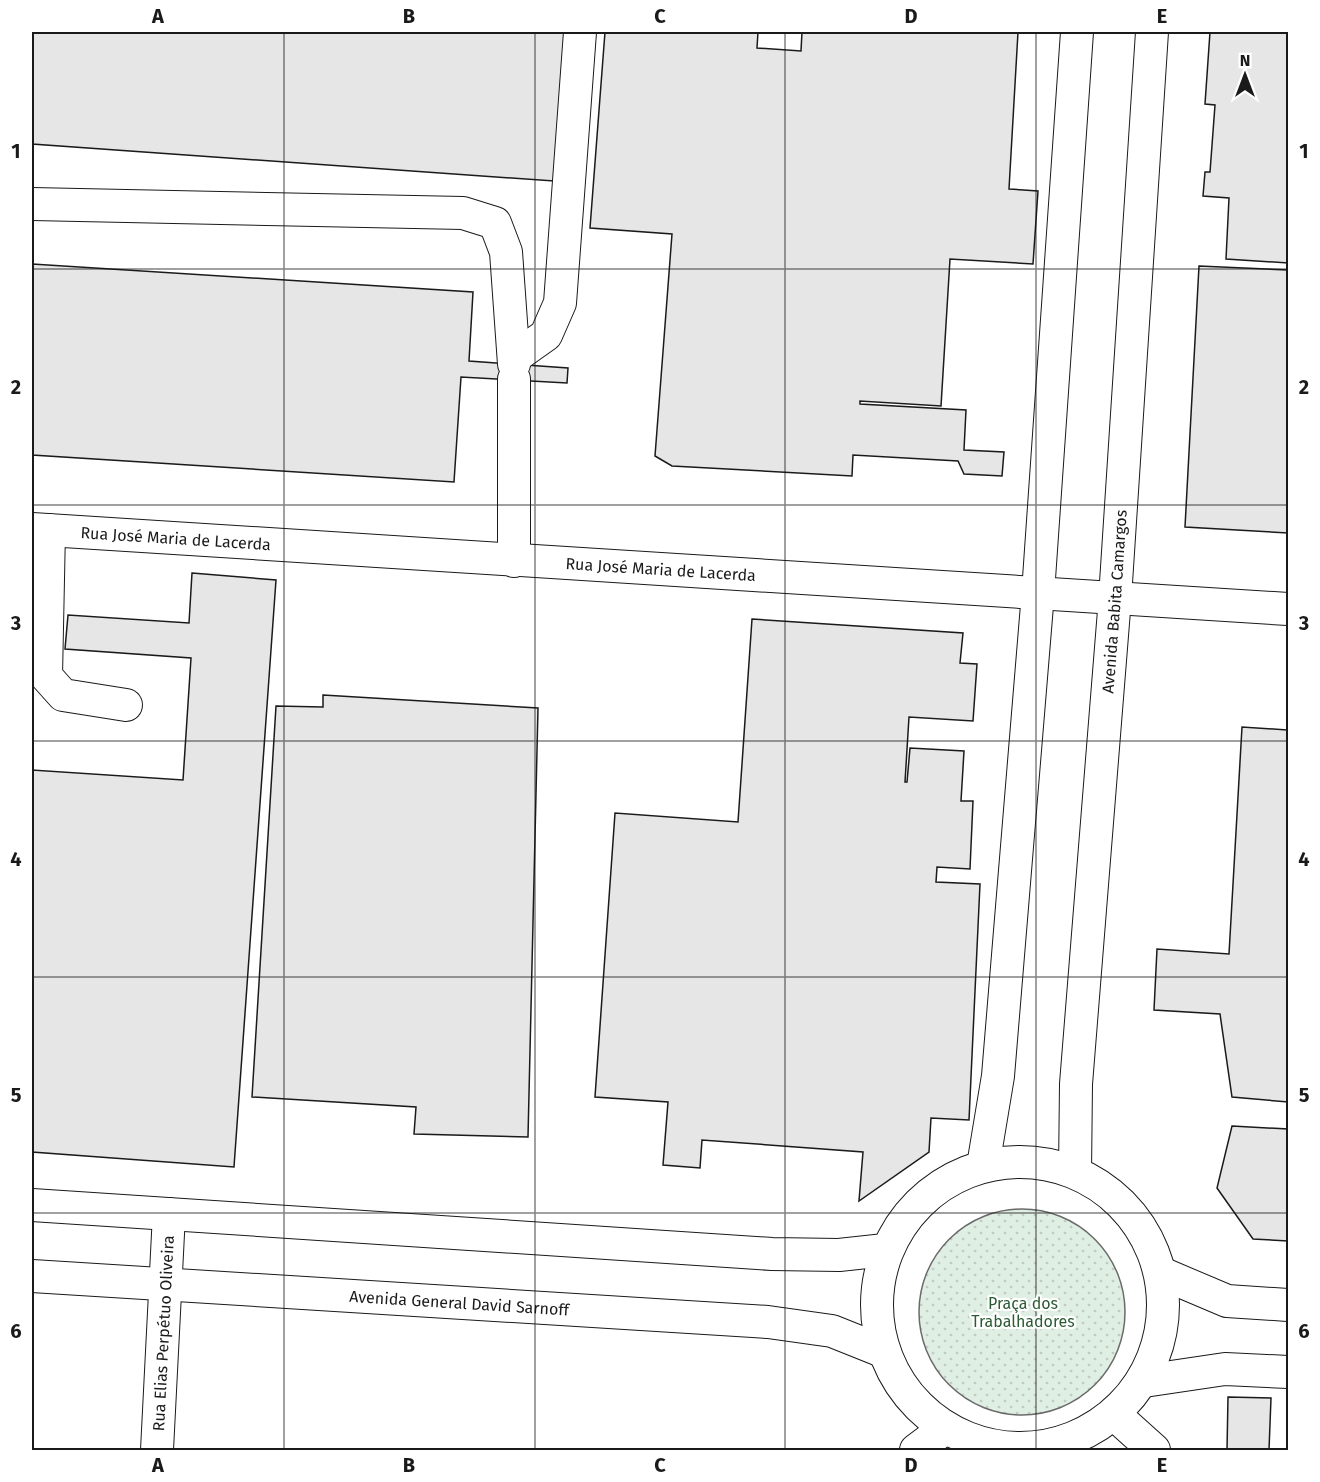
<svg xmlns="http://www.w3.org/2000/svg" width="1320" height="1482" font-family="'Fira Sans',sans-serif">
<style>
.park{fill:url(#park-dots);stroke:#6a6a6a;stroke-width:1.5}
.building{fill:#e6e6e6;stroke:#1a1a1a;stroke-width:1.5}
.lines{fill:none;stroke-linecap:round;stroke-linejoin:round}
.minor-casing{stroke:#1a1a1a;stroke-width:34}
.minor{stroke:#fff;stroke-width:32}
.grid{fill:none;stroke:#1a1a1a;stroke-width:1.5;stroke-opacity:0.55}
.labels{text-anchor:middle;stroke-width:4.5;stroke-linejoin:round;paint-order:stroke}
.street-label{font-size:16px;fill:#1a1a1a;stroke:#fff}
.park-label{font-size:16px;fill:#2b5a34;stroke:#fff}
.neatline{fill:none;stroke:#1a1a1a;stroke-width:2}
.grid-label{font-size:20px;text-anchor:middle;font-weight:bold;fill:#1a1a1a}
</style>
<defs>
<pattern id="park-dots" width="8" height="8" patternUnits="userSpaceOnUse" patternTransform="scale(1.5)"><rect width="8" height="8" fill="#e0efe3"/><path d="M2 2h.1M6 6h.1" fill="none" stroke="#c0ccc2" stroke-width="1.8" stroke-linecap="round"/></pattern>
</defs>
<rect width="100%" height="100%" fill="#fff"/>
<circle class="park" cx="1022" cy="1312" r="103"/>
<g class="building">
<path d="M32,32h533l-11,149 -522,-37z"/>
<path d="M605,32h153l-1,16 44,3 1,-19h216l-9,157 29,2 -5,73 -83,-5 -9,147 -81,-5v3l106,6 -2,40 40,2 -2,24 -38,-2 -6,-13 -105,-6 -1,21 -180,-10 -17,-10 17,-222 -82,-6z"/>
<path d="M1210,32h78v231l-62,-4 3,-61 -26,-2 2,-24h5l5,-67 -10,-1z"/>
<path d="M32,264l441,28 -4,69 99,7 -1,15 -106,-6 -7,105 -422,-27z"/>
<path d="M1199,266l89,4v263l-103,-6z"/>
<path d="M192,573l84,7 -42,587 -202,-15v-382l151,10 8,-122 -126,-9 3,-34 121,8z"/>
<path d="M752,619l211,14 -3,30 17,1 -4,57 -64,-4 -4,65h2l3,-34 54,3 -3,50h12l-3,68 -33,-2 -1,15 44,2 -11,236 -38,-2 -2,34 -70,49 4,-49 -161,-12 -2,28 -37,-3 5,-63 -73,-5 20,-284 123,9z"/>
<path d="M323,695l215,13 -10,429 -114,-3 2,-27 -164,-10 24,-391 47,1z"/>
<path d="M1288,709v393l-56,-5 -12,-83 -66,-4 3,-61 72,5 13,-227 45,3z"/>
<path d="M1232,1126l56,3v112l-35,-2 -36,-51z"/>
<path d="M1228,1397l43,1 -2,52h-42z"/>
</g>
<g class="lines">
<defs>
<g id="minor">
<path d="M32,204l431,9 32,10 11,29 8,112"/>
<path d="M515,357l31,-22 14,-32 20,-271"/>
<path d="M514,379v182"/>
<path id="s1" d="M32,529l1256,80"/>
<path d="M49,530l-3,146 17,19 63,10"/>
<circle cx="1020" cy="1305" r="143"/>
<path d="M983,1166l15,-90 40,-483 39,-561"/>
<path id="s2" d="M1075,1172l1,-88 39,-486 37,-566"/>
<path d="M32,1205l740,49 67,1 46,-5"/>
<path d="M1161,1273l66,28 61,4"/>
<path id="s3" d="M32,1276l736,46 64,9 50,20"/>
<path d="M1144,1381l81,-12 63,3"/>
<path d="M1114,1414l40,36"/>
<path id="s4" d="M157,1450l12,-236"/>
<path d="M916,1450l28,-21"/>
</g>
</defs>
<use href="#minor" class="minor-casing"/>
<use href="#minor" class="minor"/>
</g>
<path class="grid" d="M284,32v1418M535,32v1418M785,32v1418M1036,32v1418M32,269h1256M32,505h1256M32,741h1256M32,977h1256M32,1213h1256"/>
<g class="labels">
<g class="street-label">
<text dy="6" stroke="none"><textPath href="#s1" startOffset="144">Rua José Maria de Lacerda</textPath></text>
<text dy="6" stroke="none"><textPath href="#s1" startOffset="630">Rua José Maria de Lacerda</textPath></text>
<text dy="6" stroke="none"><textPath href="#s2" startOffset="572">Avenida Babita Camargos</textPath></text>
<text dy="6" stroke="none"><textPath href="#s3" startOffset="428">Avenida General David Sarnoff</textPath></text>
<text dy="6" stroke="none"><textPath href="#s4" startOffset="117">Rua Elias Perpétuo Oliveira</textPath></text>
</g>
<g class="park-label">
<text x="1023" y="1309">Praça dos<tspan x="1023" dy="18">Trabalhadores</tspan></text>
</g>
</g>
<rect width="1320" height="1482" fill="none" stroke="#ffffff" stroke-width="66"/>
<g transform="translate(1245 75)" stroke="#ffffff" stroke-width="4.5" paint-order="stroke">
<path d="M0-4.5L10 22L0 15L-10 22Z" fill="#1a1a1a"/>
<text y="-9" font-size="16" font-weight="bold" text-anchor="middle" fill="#1a1a1a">N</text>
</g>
<rect x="33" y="33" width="1254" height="1416" class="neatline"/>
<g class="grid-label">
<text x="158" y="23">A</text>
<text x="409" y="23">B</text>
<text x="660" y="23">C</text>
<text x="911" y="23">D</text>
<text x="1162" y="23">E</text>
<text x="16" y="158">1</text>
<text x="1304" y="158">1</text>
<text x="16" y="394">2</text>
<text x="1304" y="394">2</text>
<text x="16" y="630">3</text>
<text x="1304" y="630">3</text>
<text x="16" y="866">4</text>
<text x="1304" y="866">4</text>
<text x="16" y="1102">5</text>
<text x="1304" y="1102">5</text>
<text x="16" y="1338">6</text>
<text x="1304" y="1338">6</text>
<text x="158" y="1472">A</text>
<text x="409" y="1472">B</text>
<text x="660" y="1472">C</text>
<text x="911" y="1472">D</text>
<text x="1162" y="1472">E</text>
</g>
</svg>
